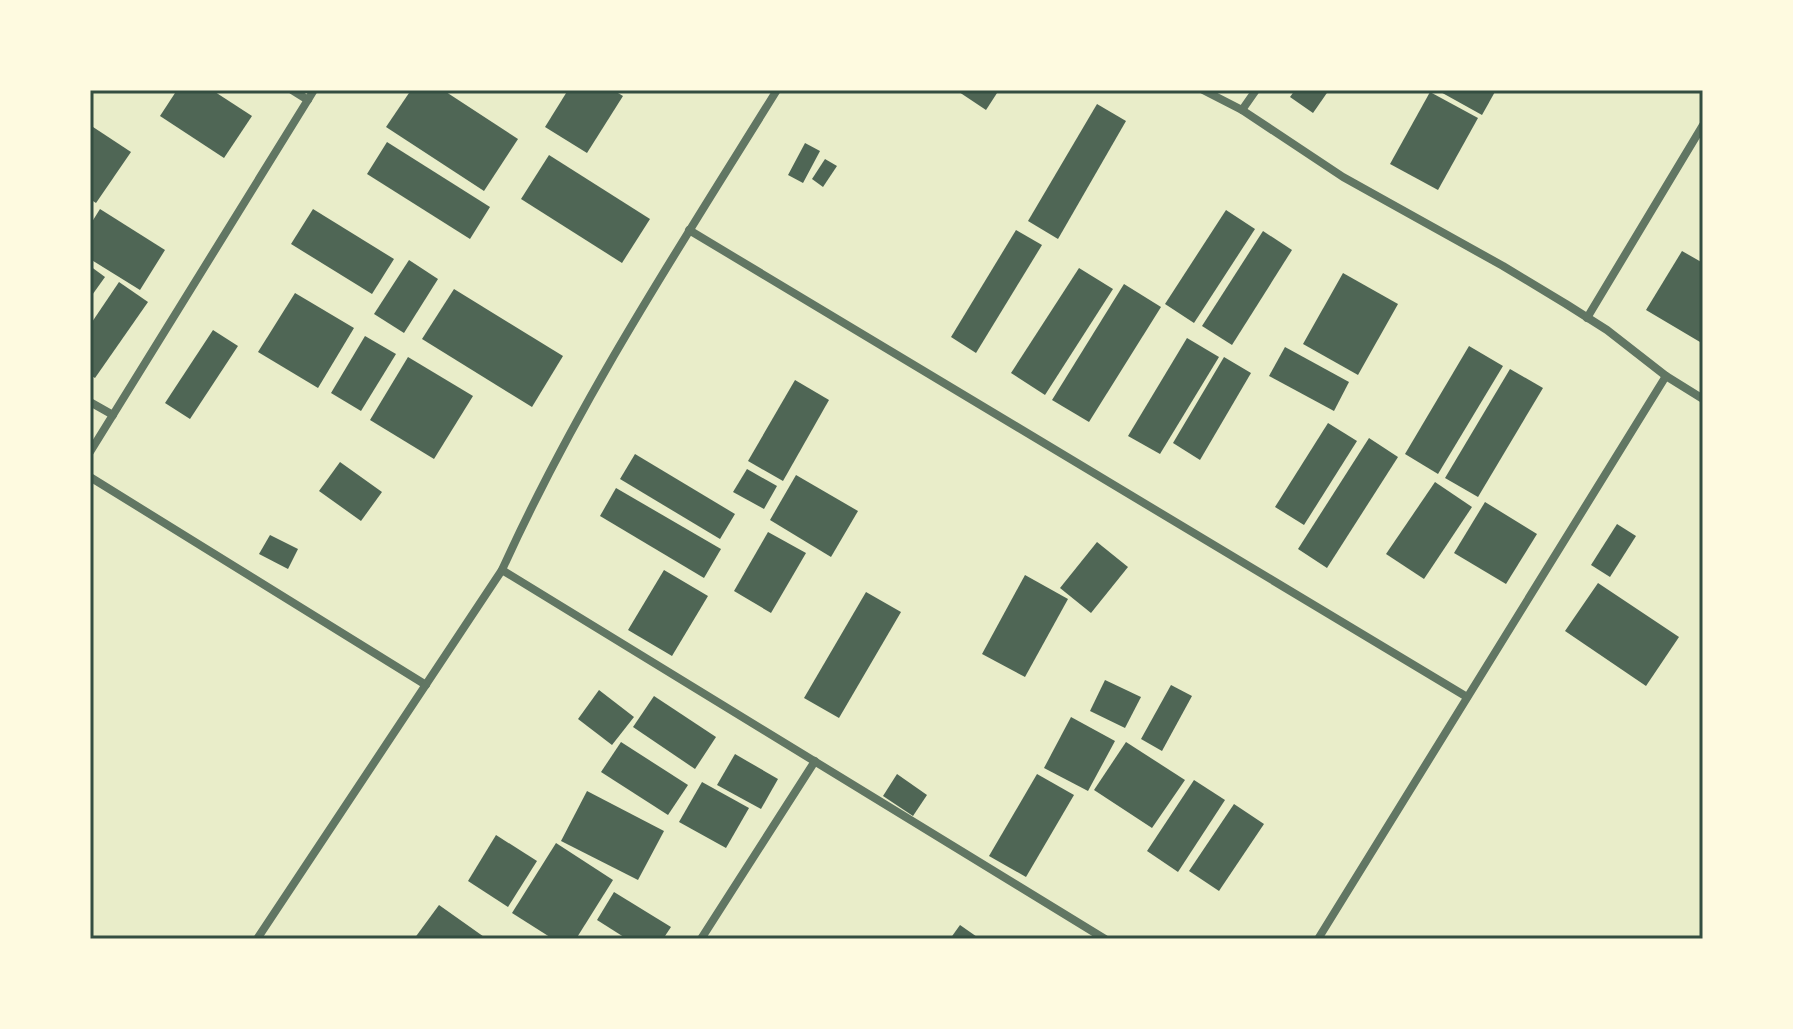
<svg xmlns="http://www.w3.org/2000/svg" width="1793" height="1029" font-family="'Open Sans',sans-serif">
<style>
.building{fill:#4f6655}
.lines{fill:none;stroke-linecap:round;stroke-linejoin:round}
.minor{stroke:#617663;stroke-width:8}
.neatline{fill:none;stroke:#344e41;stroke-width:3}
</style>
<rect width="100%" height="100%" fill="#e9edc9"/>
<g class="building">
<path d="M177,90h35l40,26 -28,42 -64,-42z"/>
<path d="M411,90h32l75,49 -34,52 -98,-64z"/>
<path d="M568,90h45l10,6 -36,57 -42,-26z"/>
<path d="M956,90h43l-13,20z"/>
<path d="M1295,90h34l-16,23 -23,-16z"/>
<path d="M1437,90h59l-14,25z"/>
<path d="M1430,92l48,26 -40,72 -48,-26z"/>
<path d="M1097,104l29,17 -68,118 -30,-18z"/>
<path d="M90,125l41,27 -35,51 -6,-4z"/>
<path d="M387,142l103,65 -20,32 -103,-65z"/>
<path d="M805,143l15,8 -17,32 -15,-8z"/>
<path d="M549,155l101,64 -28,44 -101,-64z"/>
<path d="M825,159l12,7 -14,21 -11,-8z"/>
<path d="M100,209l65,41 -25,40 -50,-31v-34z"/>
<path d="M313,209l81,50 -22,35 -81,-50z"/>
<path d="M1226,210l29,19 -61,94 -29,-19z"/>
<path d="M1016,230l26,15 -66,108 -25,-16z"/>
<path d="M1263,231l29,19 -60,95 -30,-19z"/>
<path d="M1682,251l21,12v73l-3,6 -54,-32z"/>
<path d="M409,260l29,19 -34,54 -30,-19z"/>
<path d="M90,266l15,11 -15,21z"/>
<path d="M1079,268l34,21 -68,106 -34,-22z"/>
<path d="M1343,273l55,31 -40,71 -55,-31z"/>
<path d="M119,282l29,20 -53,76 -5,-3v-50z"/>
<path d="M1124,284l37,23 -72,115 -37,-22z"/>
<path d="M454,289l109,67 -31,51 -110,-68z"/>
<path d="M295,293l59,35 -36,60 -60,-36z"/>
<path d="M213,330l25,16 -48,73 -25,-16z"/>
<path d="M365,336l31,18 -35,57 -30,-18z"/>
<path d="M1187,338l32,19 -59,97 -32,-18z"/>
<path d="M1469,346l34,20 -65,108 -33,-20z"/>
<path d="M1285,347l64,35 -15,29 -65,-35z"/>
<path d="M408,357l65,39 -39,63 -64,-39z"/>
<path d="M1224,357l27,16 -51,87 -27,-17z"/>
<path d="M1510,369l33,19 -65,109 -33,-19z"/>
<path d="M795,380l34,20 -46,81 -35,-20z"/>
<path d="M1328,423l29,18 -53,84 -29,-18z"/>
<path d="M1369,438l29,19 -71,111 -29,-19z"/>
<path d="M635,454l100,60 -15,25 -100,-60z"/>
<path d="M340,462l42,30 -21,29 -42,-30z"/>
<path d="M747,469l30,17 -13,23 -31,-17z"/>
<path d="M796,475l62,36 -27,46 -61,-37z"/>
<path d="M1435,482l37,25 -48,72 -38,-25z"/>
<path d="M616,488l105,61 -17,29 -104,-62z"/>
<path d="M1485,502l52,32 -31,50 -52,-31z"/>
<path d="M1617,524l19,12 -26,41 -19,-12z"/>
<path d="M768,532l38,21 -35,60 -37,-22z"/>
<path d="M270,535l28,14 -10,20 -29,-15z"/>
<path d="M1097,542l31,25 -37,46 -31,-25z"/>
<path d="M664,570l44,26 -36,60 -44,-26z"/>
<path d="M1025,575l43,24 -43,78 -43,-23z"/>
<path d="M1598,583l81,54 -33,49 -81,-55z"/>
<path d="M866,592l35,20 -62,106 -35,-20z"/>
<path d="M1105,680l36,17 -16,31 -35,-17z"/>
<path d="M1171,685l21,11 -30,55 -21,-12z"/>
<path d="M599,690l35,27 -22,28 -34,-26z"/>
<path d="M654,696l62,41 -21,32 -62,-42z"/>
<path d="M1071,717l44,24 -27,50 -44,-23z"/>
<path d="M621,742l67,43 -20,30 -67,-43z"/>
<path d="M1126,742l59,38 -33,48 -58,-38z"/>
<path d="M735,754l43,25 -17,30 -44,-24z"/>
<path d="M897,774l30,21 -14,21 -30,-20z"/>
<path d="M1037,774l37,21 -48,82 -37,-21z"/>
<path d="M1194,780l31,20 -47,72 -31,-21z"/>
<path d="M702,782l47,26 -23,40 -47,-26z"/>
<path d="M587,791l77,40 -26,49 -77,-39z"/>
<path d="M1234,804l30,20 -45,67 -30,-20z"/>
<path d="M496,835l41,26 -29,46 -40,-26z"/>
<path d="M556,843l57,37 -37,59h-23l-41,-26z"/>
<path d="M614,892l57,35 -8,12h-36l-30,-19z"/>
<path d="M439,905l48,34h-73z"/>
<path d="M960,925l20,14h-30z"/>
</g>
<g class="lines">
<g class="minor">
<path d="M292,90l16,10"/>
<path d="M1203,90l39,20 101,67 160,89 63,38 41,26 59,46 37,23"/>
<path d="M1242,110l14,-20"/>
<path d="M689,230l778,467"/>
<path d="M1587,318l116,-193"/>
<path d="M90,402l23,13"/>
<path d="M90,452l224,-362"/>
<path d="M90,477l336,208"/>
<path d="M502,570l603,369"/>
<path d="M257,939l245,-369c76,-168 178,-324 275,-480"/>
<path d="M701,939l114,-178"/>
<path d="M1318,939l348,-563"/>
</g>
</g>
<rect width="1793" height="1029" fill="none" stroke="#fefae0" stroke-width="184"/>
<rect x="92" y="92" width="1609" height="845" class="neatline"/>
</svg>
